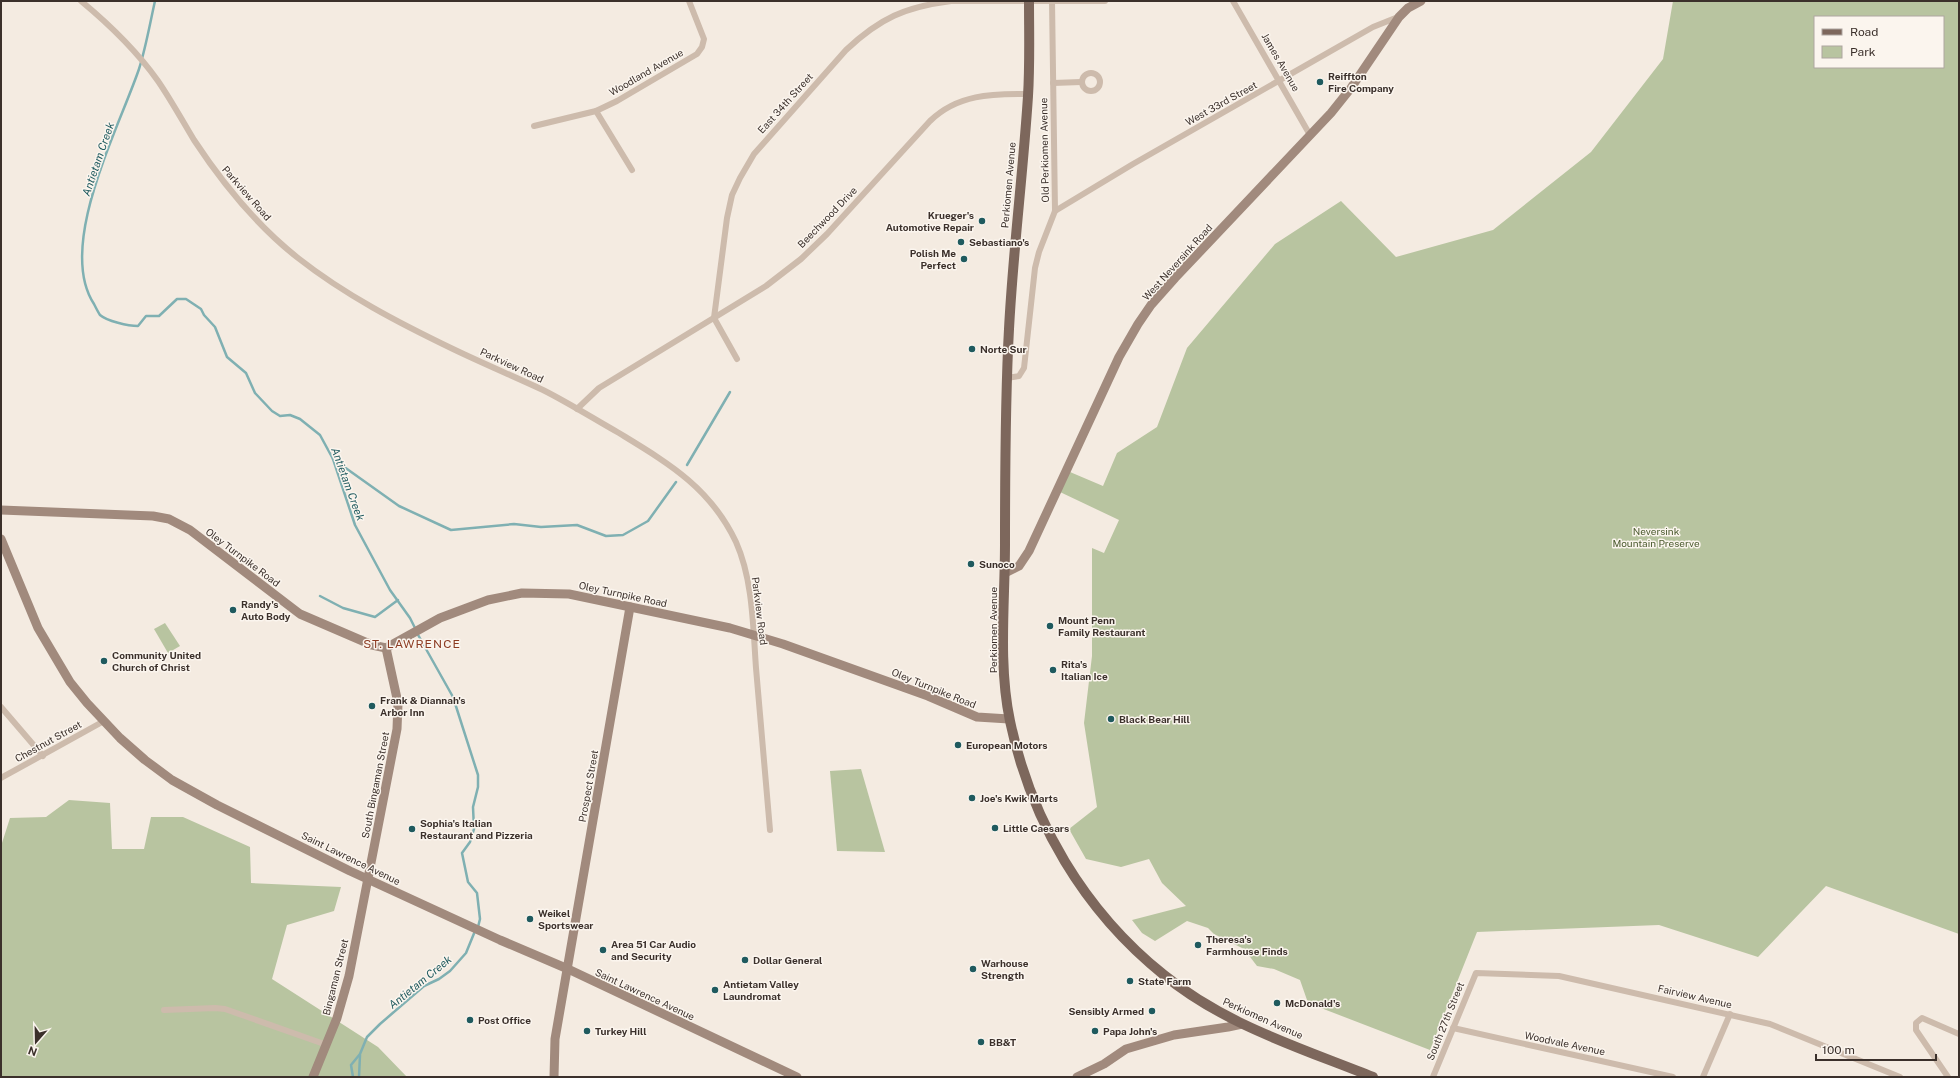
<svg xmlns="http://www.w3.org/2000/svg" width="1960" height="1078" font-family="'Public Sans',sans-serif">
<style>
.green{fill:#b8c4a0;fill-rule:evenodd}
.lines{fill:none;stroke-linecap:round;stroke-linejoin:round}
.stream{stroke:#7fb0b2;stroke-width:2.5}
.street{stroke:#cdbbac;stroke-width:6}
.secondary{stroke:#a18a7d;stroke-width:9}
.primary{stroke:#7d675c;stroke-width:10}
.poi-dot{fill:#1f5a5e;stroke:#fbf5ee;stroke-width:1.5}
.labels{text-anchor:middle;stroke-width:3;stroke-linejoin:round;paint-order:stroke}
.street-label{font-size:10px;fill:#3b302b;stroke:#fbf5ee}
.poi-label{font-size:10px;font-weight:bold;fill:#3b302b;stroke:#fbf5ee;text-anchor:start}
.park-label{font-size:10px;fill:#4a5a2e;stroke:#fbf5ee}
.water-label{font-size:11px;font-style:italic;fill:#1f5a5e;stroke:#fbf5ee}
.quarter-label{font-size:12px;letter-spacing:1px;fill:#8c3b22;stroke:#fbf5ee}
</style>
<rect width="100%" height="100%" fill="#f4ebe1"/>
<g class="green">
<path d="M1673,1h286v933l-133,-48 -68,71 -99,-32 -182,7 -47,118 -109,-42 -14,-8 -7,-20 -26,-11 -17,-3 -13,-17 -30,-15 -6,-6 -21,-7 -32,20 -13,-8 -10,-13 54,-14 -24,-23 -13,-24 -28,8 -35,-8 -17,-30 28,-22 -13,-84 8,-67v-108l12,5 15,-33 -59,-28 10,-20 33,14 14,-33 40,-26 30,-79 88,-104 66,-43 55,56 97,-27 98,-78 72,-93zM1815,17h128v50h-128z"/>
<path d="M165,623l15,23 -12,7 -14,-24z"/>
<path d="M861,769l24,83 -48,-1 -7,-80z"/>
<path d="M69,800l41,3 2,46h32l7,-32h32l67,30 1,36 90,4 -7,24 -47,14 -15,54 106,68 29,30h-406v-231l9,-28 36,-1z"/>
</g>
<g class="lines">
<g class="stream">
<path d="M155,1c-5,22 -9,46 -16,68 -20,59 -83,177 -45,235 2,4 4,8 6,11 7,6 28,11 38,11l8,-10h13l18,-17h9l15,10 3,6 11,12 12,30 19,16 9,20 17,18 8,5 10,-1 10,4 20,16 13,24 22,66 35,65 20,28 5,10"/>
<path d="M93,192l-1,-14 8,-8"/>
<path d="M333,459l66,47 52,24 63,-6 27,3 36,-2 29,11 17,-1 25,-14 28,-39"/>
<path d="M687,465l43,-73"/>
<path d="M320,596l23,12 32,9 23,-17"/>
<path d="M417,633l36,64 25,78v12l-5,20 1,22 -4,13 -8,11 6,29 9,11 3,26 -2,8"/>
<path d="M353,1077l-2,-12 9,-11 7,-17 13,-13 44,-38 15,-7 11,-8 16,-18 9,-22"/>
<path d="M359,1077l1,-22"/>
</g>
<g class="street">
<path d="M81,1c29,24 55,49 77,80 13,19 24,39 36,59 29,44 62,85 104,118 47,37 101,65 155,91 29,14 60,27 90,41 26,13 51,29 76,43 49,30 91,54 117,109 17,38 17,85 20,126 5,54 9,108 14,162"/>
<path d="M1233,1l77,134"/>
<circle cx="1091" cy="82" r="9"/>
<path d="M1053,83l28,-1"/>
<path d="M596,111l36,59"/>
<path d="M534,126l62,-15 21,-10 80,-47 5,-7 2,-8 -15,-38"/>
<path d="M1055,211l78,-47 240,-137 25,-10"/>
<path d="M737,359l-23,-41 13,-100 5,-23 8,-17 14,-24 92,-104c34,-32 59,-43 105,-49h154"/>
<path d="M1007,378l12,-2 5,-8 11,-100 4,-16 16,-41 -3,-210"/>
<path d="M577,409l22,-21 167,-102 35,-27 26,-25 103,-113c28,-27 61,-27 98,-27"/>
<path d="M1,707l42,49"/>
<path d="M1,778l103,-57"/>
<path d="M164,1010l51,-2 10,1 102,36"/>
<path d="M1453,1028l220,49"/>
<path d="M1433,1077l43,-104 83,3 211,48 130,53"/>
<path d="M1703,1077l27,-63"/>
<path d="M1948,1077l-32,-47v-7l6,-5 37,16"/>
</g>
<g class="secondary">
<path d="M1,510l152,6 16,3 21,11 110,84 72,31 14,3 54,-30 48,-18 34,-7 47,1 161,34 53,16 145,52 49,21 32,2"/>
<path d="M1,539l37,89 32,54 17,21 33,35 25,22 27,20 45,25 133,66 150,69 68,29 229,108"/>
<path d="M1005,573l14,-7 10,-15 90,-194 19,-33 13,-19 24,-27 156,-165 20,-25 48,-71 9,-9 13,-7"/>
<path d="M313,1077l24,-59 12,-42 48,-247 1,-26 -12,-55"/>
<path d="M554,1077l1,-38 75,-432"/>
<path d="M1077,1077l27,-13 22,-15 48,-14 54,-8 14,-3"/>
</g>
<path class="primary" d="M1029,1c0,32 1,63 -1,95 -5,78 -15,155 -19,233 -4,72 -4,144 -4,215 0,58 -7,120 5,177 21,100 74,190 154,254 61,50 137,73 209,102"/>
</g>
<g class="poi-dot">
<circle cx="1320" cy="82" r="4"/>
<circle cx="982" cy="221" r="4"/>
<circle cx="961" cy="242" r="4"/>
<circle cx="964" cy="259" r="4"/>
<circle cx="972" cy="349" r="4"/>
<circle cx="971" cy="564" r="4"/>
<circle cx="233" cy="610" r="4"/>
<circle cx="1050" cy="626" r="4"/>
<circle cx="104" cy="661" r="4"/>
<circle cx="1053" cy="670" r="4"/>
<circle cx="372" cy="706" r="4"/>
<circle cx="1111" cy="719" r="4"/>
<circle cx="958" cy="745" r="4"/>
<circle cx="972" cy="798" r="4"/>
<circle cx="995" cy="828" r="4"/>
<circle cx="412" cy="829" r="4"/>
<circle cx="530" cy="919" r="4"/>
<circle cx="1198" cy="945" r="4"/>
<circle cx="603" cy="950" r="4"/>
<circle cx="745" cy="960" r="4"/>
<circle cx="973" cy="969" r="4"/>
<circle cx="1130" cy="981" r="4"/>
<circle cx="715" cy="990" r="4"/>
<circle cx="1277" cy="1003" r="4"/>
<circle cx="1152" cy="1011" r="4"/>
<circle cx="470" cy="1020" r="4"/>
<circle cx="587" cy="1031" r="4"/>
<circle cx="1095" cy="1031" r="4"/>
<circle cx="981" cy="1042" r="4"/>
</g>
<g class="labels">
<g class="street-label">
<text transform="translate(1281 62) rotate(60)" y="4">James Avenue</text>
<text transform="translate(646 72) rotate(-30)" y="4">Woodland Avenue</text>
<text transform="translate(785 103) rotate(-48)" y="4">East 34th Street</text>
<text transform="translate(1221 103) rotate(-29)" y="4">West 33rd Street</text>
<text transform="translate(1044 150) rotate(-91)" y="4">Old Perkiomen Avenue</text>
<text transform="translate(1008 185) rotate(-85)" y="4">Perkiomen Avenue</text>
<text transform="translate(247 193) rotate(49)" y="4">Parkview Road</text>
<text transform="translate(827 217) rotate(-46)" y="4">Beechwood Drive</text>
<text transform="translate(1177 262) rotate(-48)" y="4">West Neversink Road</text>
<text transform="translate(512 365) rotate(25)" y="4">Parkview Road</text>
<text transform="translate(243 557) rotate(37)" y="4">Oley Turnpike Road</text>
<text transform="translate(623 594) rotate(12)" y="4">Oley Turnpike Road</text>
<text transform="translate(760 611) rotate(83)" y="4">Parkview Road</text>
<text transform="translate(993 630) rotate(-90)" y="4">Perkiomen Avenue</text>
<text transform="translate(934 688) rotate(22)" y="4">Oley Turnpike Road</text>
<text transform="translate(48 741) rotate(-29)" y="4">Chestnut Street</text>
<text transform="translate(375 785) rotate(-79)" y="4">South Bingaman Street</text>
<text transform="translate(588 786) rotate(-80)" y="4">Prospect Street</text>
<text transform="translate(351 858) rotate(26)" y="4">Saint Lawrence Avenue</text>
<text transform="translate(335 977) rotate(-76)" y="4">Bingaman Street</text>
<text transform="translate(645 994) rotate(25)" y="4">Saint Lawrence Avenue</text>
<text transform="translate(1695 996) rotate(13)" y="4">Fairview Avenue</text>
<text transform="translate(1263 1018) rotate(24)" y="4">Perkiomen Avenue</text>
<text transform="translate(1445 1021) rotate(-68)" y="4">South 27th Street</text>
<text transform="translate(1565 1043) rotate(12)" y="4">Woodvale Avenue</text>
</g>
<g class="poi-label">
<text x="1328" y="80">Reiffton<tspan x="1328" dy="12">Fire Company</tspan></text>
<text x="974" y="219" text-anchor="end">Krueger's<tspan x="974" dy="12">Automotive Repair</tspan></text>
<text x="969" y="246">Sebastiano's</text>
<text x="956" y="257" text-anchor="end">Polish Me<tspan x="956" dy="12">Perfect</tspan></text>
<text x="980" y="353">Norte Sur</text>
<text x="979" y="568">Sunoco</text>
<text x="241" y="608">Randy's<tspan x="241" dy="12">Auto Body</tspan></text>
<text x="1058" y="624">Mount Penn<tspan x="1058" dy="12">Family Restaurant</tspan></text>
<text x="112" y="659">Community United<tspan x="112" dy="12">Church of Christ</tspan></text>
<text x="1061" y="668">Rita's<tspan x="1061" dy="12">Italian Ice</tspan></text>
<text x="380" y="704">Frank &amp; Diannah's<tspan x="380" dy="12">Arbor Inn</tspan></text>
<text x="1119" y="723">Black Bear Hill</text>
<text x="966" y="749">European Motors</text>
<text x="980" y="802">Joe's Kwik Marts</text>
<text x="420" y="827">Sophia's Italian<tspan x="420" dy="12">Restaurant and Pizzeria</tspan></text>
<text x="1003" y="832">Little Caesars</text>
<text x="538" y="917">Weikel<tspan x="538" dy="12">Sportswear</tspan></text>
<text x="1206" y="943">Theresa's<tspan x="1206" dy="12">Farmhouse Finds</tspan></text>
<text x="611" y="948">Area 51 Car Audio<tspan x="611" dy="12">and Security</tspan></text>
<text x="753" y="964">Dollar General</text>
<text x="981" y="967">Warhouse<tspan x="981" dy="12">Strength</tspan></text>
<text x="1138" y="985">State Farm</text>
<text x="723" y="988">Antietam Valley<tspan x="723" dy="12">Laundromat</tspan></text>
<text x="1285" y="1007">McDonald's</text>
<text x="1144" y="1015" text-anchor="end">Sensibly Armed</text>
<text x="478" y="1024">Post Office</text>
<text x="595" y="1035">Turkey Hill</text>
<text x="1103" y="1035">Papa John's</text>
<text x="989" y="1046">BB&amp;T</text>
</g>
<g class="park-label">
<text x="1656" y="535">Neversink<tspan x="1656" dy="12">Mountain Preserve</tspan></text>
</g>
<g class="water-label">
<text transform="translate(98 159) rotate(-71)" y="4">Antietam Creek</text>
<text transform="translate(348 484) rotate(70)" y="4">Antietam Creek</text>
<text transform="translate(420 982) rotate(-39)" y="4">Antietam Creek</text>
</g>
<g class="quarter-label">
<text x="412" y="648">ST. LAWRENCE</text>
</g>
</g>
<rect width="1960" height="1078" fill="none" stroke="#3b302b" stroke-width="4"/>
<rect x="1814" y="16" width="130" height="52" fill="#fbf5ee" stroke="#aea6a0"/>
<rect x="1822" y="29" width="20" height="6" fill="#7d675c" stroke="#aea6a0"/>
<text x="1850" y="36" font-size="12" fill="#3b302b">Road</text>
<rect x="1822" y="46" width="20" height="12" fill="#b8c4a0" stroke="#aea6a0"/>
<text x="1850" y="56" font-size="12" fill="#3b302b">Park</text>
<g transform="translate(36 1042) rotate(200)" stroke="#fbf5ee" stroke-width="3" paint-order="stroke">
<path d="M0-3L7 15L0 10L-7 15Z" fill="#3b302b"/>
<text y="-6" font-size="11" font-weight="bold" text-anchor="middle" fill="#3b302b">N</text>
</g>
<path d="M1816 1054v6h120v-6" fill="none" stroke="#3b302b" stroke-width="2"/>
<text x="1822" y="1054" font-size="12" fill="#3b302b" stroke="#fbf5ee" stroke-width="3" paint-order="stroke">100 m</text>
</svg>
